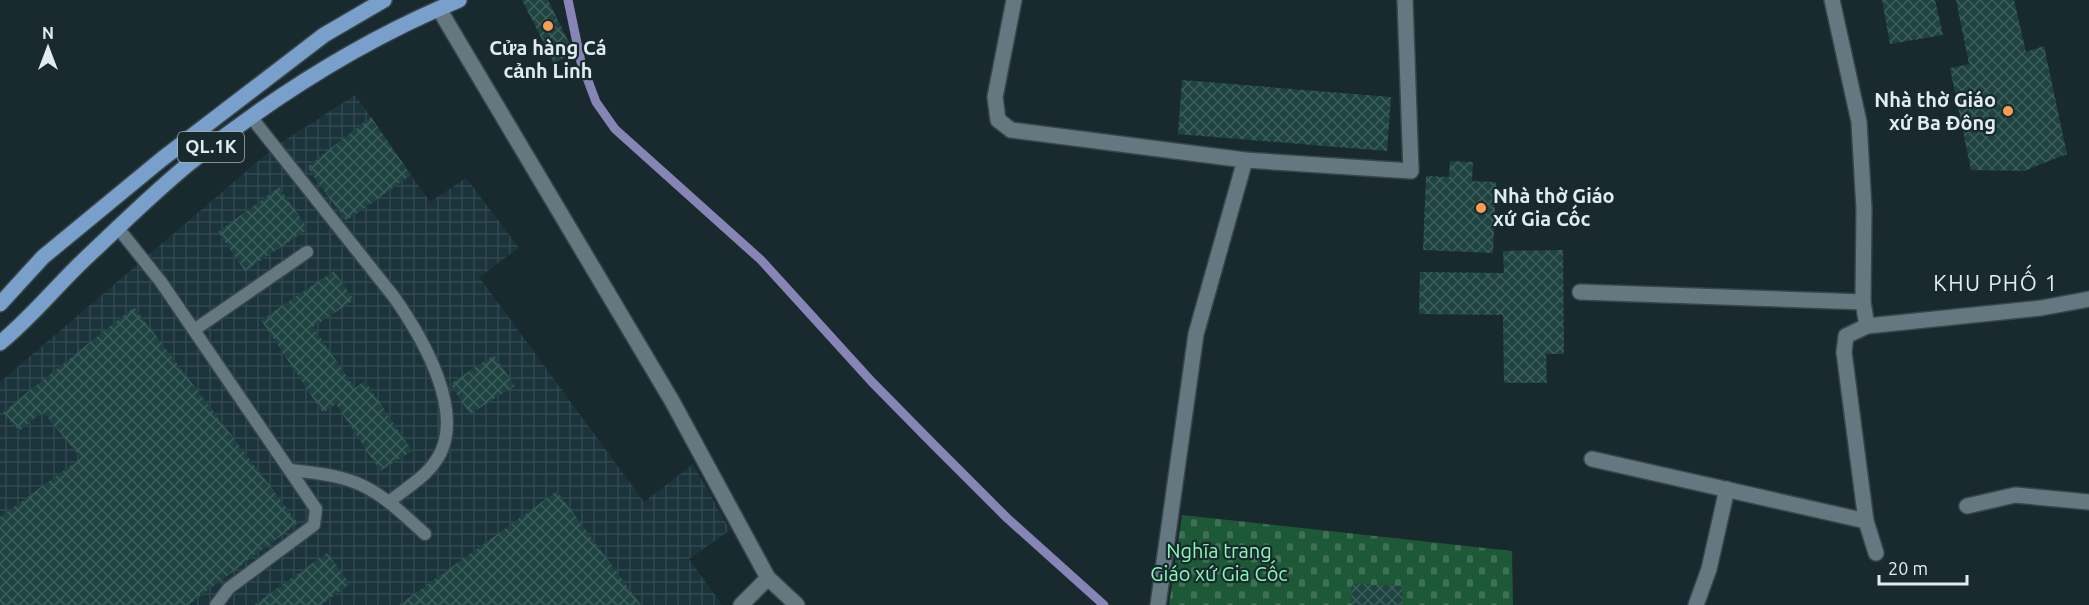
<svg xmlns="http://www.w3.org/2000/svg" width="2089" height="605" font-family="Ubuntu,sans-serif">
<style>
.industrial{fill:url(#industrial-grid)}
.cemetery{fill:url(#cemetery-stones)}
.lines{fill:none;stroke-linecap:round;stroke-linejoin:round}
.stream{stroke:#8685b6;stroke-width:9}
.building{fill:url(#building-cross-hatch)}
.service-casing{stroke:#38464b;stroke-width:15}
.minor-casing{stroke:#38464b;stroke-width:18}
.primary-casing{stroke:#38464b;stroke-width:18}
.service{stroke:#65787f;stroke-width:12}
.minor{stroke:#65787f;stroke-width:15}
.primary{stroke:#78a0ca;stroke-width:15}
.poi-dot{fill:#fc9e52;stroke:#192a2f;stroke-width:2}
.labels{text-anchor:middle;stroke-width:4.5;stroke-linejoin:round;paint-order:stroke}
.shield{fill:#192a2f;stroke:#a5b2b5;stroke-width:1.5}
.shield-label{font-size:18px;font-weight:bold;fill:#e1ecef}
.poi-label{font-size:20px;font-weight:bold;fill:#e1ecef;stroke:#192a2f}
.park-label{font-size:20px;fill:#8cf8b6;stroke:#192a2f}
.quarter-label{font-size:22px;letter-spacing:1.5px;fill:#e1ecef;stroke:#192a2f}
</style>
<defs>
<pattern id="industrial-grid" width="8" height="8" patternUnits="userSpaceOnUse" patternTransform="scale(1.5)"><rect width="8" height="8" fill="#1b343c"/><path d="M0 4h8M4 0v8" fill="none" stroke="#31484f"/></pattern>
<pattern id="cemetery-stones" width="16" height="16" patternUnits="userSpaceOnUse" patternTransform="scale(1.5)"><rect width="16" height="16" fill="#1d5837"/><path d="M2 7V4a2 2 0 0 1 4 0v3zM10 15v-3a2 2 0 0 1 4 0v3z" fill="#3e7054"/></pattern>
<pattern id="building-cross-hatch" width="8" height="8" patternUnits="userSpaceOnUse" patternTransform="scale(1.5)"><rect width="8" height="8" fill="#1e4340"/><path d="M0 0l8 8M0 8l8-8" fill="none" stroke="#3e5e5c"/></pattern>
</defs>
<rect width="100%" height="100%" fill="#192a2f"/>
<path class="industrial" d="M355,95l75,107 36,-24 53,70 -40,29 165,225 49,-38 37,66 -41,29 33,46h-722v-223l276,-236z"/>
<path class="cemetery" d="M1182,515l330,36 1,54h-344z"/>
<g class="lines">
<path class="stream" d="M568,0l13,62 15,40 19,27 146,131 111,122 62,63 73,73 97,87"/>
</g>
<g class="building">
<path d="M522,0h26l26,53 -20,10z"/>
<path d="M1882,0h53l8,35 -53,9z"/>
<path d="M1956,0h58l12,52 18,-6 23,108 -43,17 -53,-1 -21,-102 19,-4z"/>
<path d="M1182,80l209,17 -4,54 -209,-17z"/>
<path d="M371,117l40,58 -65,46 -39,-54z"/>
<path d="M1450,161l23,1 -1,19 24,1 -3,71 -70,-3 3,-74 23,1z"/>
<path d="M279,187l29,42 -63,42 -27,-39z"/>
<path d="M1563,250l1,104h-18l1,29h-43l-1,-68 -84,-1 1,-42 84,1 -1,-22z"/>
<path d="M334,271l20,29 -41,27 42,61 10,-7 47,70 -32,20 -44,-67 -13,9 -62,-93z"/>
<path d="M134,307l164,216 -110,82h-188v-88l81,-59 -38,-46 -24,19 -16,-19z"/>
<path d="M494,355l21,31 -45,28 -20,-30z"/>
<path d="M557,491l84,114h-242z"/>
<path d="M327,553l23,31 -29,21h-67z"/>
<path d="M1352,584l51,2 -1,19h-51z"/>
</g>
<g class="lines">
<defs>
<g id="service">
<path d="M251,117l143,180c28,40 75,119 41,165 -11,16 -30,27 -45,39"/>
<path d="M118,228l43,54 155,227 -2,16 -85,63 -13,17"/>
<path d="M194,330l113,-78"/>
<path d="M290,470c71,7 83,16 135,64"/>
</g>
<g id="minor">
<path d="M1014,0l-19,97 3,23 13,10 234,30 166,11 -6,-171"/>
<path d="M1832,0l27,122 5,87 -1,93 4,24"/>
<path d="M439,9l233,392 96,177 29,27"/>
<path d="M1580,292l283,10"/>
<path d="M1592,459l274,62"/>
<path d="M1967,506l48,-11 74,7"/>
<path d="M1876,553l-10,-32 -22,-169 2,-16 21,-10 174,-18 48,-9"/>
<path d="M741,605l27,-27"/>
<path d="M1158,605l38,-271 49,-174"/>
<path d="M1696,605l13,-36 18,-80"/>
</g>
<g id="primary">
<path d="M0,304l43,-47 119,-98 162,-124 60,-35"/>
<path d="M0,343c32,-26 57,-58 87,-86 34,-32 68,-66 104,-95 83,-66 171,-122 268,-162"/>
</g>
</defs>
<use href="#service" class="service-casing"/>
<use href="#minor" class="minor-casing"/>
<use href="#primary" class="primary-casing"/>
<use href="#service" class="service"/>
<use href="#minor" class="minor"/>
<use href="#primary" class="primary"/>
</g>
<g class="poi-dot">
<circle cx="548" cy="26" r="6"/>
<circle cx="2008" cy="111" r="6"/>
<circle cx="1481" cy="208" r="6"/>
</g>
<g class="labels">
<rect class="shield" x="178" y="132" width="66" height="30" rx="4.5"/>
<g class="shield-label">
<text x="211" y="153">QL.1K</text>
</g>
<g class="poi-label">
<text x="548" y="55">Cửa hàng Cá<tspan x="548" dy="23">cảnh Linh</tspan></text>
<text x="1996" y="107" text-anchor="end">Nhà thờ Giáo<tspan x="1996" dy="23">xứ Ba Đông</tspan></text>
<text x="1493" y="203" text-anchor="start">Nhà thờ Giáo<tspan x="1493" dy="23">xứ Gia Cốc</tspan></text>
</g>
<g class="park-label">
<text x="1219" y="558">Nghĩa trang<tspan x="1219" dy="23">Giáo xứ Gia Cốc</tspan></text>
</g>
<g class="quarter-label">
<text x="1996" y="291">KHU PHỐ 1</text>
</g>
</g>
<g transform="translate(48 48)" stroke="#192a2f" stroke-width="4.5" paint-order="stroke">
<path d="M0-4.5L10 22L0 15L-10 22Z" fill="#e1ecef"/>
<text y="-9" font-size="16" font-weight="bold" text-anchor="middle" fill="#e1ecef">N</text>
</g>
<path d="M1879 575v9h88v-9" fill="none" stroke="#e1ecef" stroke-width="3"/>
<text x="1888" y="575" font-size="18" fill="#e1ecef" stroke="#192a2f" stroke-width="4.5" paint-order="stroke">20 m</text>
</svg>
